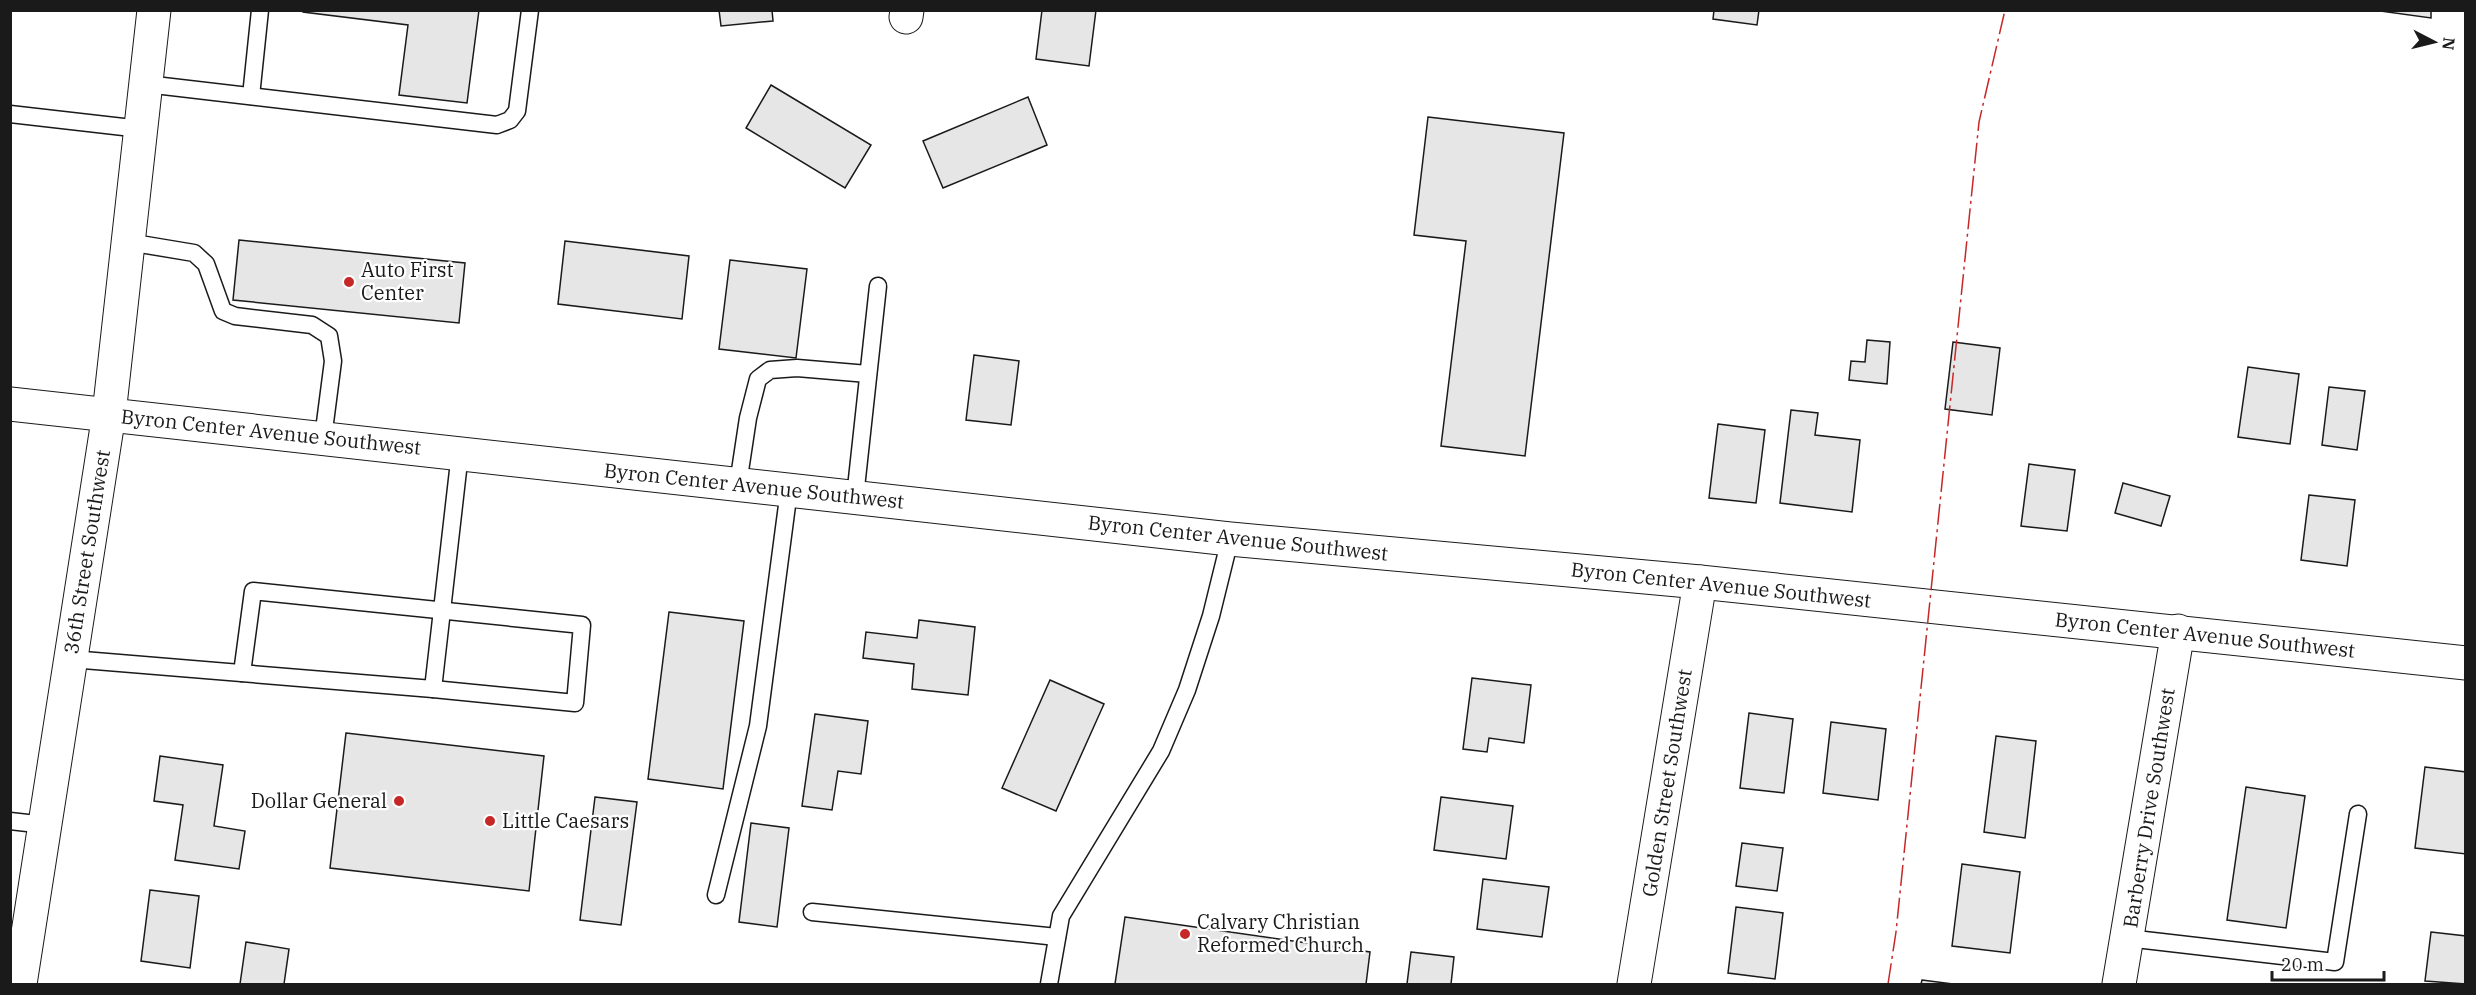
<svg xmlns="http://www.w3.org/2000/svg" width="2476" height="995" font-family="'IBM Plex Serif',serif">
<style>
.building{fill:#e6e6e6;stroke:#1a1a1a;stroke-width:1.5}
.lines{fill:none;stroke-linecap:round;stroke-linejoin:round}
.lane-casing{stroke:#1a1a1a;stroke-width:19}
.street-casing{stroke:#1a1a1a;stroke-width:35}
.secondary-casing{stroke:#1a1a1a;stroke-width:35}
.primary-casing{stroke:#1a1a1a;stroke-width:35}
.lane{stroke:#fff;stroke-width:16}
.street{stroke:#fff;stroke-width:33}
.secondary{stroke:#fff;stroke-width:33}
.primary{stroke:#fff;stroke-width:33}
.power{stroke:#c62828;stroke-width:1.5;stroke-dasharray:21 4.5 3 4.5;stroke-linecap:butt}
.poi-dot{fill:#c62828;stroke:#fff;stroke-width:2}
.labels{text-anchor:middle;stroke-width:4.5;stroke-linejoin:round;paint-order:stroke}
.poi-label{font-size:20px;fill:#1a1a1a;stroke:#fff;text-anchor:start}
.street-label{font-size:20px;fill:#1a1a1a;stroke:#fff}
</style>
<rect width="100%" height="100%" fill="#fff"/>
<g class="building">
<path d="M303,10h176l-12,93 -68,-8 9,-70 -105,-13z"/>
<path d="M719,10h53l1,11 -52,5z"/>
<path d="M1042,10h54l-7,56 -53,-7z"/>
<path d="M1714,10h45l-2,15 -44,-6z"/>
<path d="M2373,10h58v8z"/>
<path d="M771,85l100,60 -26,43 -99,-60z"/>
<path d="M1028,97l19,48 -104,43 -20,-47z"/>
<path d="M1428,117l136,16 -39,323 -84,-10 25,-205 -52,-6z"/>
<path d="M239,240l226,23 -6,60 -226,-23z"/>
<path d="M565,241l124,15 -7,63 -124,-15z"/>
<path d="M730,260l77,9 -11,89 -77,-9z"/>
<path d="M1867,340l23,2 -3,42 -38,-4 2,-19 14,1z"/>
<path d="M1953,342l47,6 -8,67 -47,-6z"/>
<path d="M974,355l45,6 -8,64 -45,-5z"/>
<path d="M2248,367l51,7 -9,70 -52,-7z"/>
<path d="M2329,387l36,4 -8,59 -35,-5z"/>
<path d="M1791,410l27,3 -3,22 45,5 -8,72 -72,-9z"/>
<path d="M1718,424l47,6 -9,73 -47,-5z"/>
<path d="M2029,464l46,6 -8,61 -46,-5z"/>
<path d="M2123,483l47,13 -9,30 -46,-13z"/>
<path d="M2309,495l46,5 -8,66 -46,-6z"/>
<path d="M669,612l75,9 -21,168 -75,-10z"/>
<path d="M919,620l56,7 -7,68 -56,-6 2,-25 -51,-6 3,-26 51,6z"/>
<path d="M1472,678l59,7 -7,58 -35,-5 -2,14 -24,-3z"/>
<path d="M1050,680l54,24 -48,107 -54,-23z"/>
<path d="M1749,713l44,6 -9,74 -44,-5z"/>
<path d="M815,714l53,7 -7,53 -23,-3 -6,39 -30,-4z"/>
<path d="M1831,722l55,7 -8,71 -55,-7z"/>
<path d="M346,733l198,23 -15,135 -199,-23z"/>
<path d="M1996,736l40,5 -11,97 -41,-6z"/>
<path d="M160,756l63,9 -9,61 31,5 -6,38 -64,-9 8,-55 -29,-4z"/>
<path d="M2425,767l41,5v82l-51,-6z"/>
<path d="M2246,787l59,9 -19,132 -59,-8z"/>
<path d="M595,797l42,5 -16,123 -41,-5z"/>
<path d="M1441,797l72,9 -7,53 -72,-9z"/>
<path d="M751,823l38,5 -12,99 -38,-5z"/>
<path d="M1742,843l41,5 -6,43 -41,-5z"/>
<path d="M1962,864l58,8 -10,81 -58,-7z"/>
<path d="M1483,879l66,8 -7,50 -65,-8z"/>
<path d="M150,890l49,6 -9,72 -49,-7z"/>
<path d="M1736,907l47,6 -8,66 -47,-6z"/>
<path d="M1125,917l245,35 -4,32h-251z"/>
<path d="M2431,932l35,4v48l-41,-3z"/>
<path d="M246,942l43,7 -5,35h-44z"/>
<path d="M1411,952l43,5 -3,27h-44z"/>
<path d="M1922,980l31,4h-32z"/>
</g>
<g class="lines">
<defs>
<g id="lane">
<path d="M146,84l351,41 13,-5 7,-9 13,-101"/>
<path d="M251,96l9,-86"/>
<path d="M10,114l131,15"/>
<path d="M128,242l66,11 12,11 17,47 12,5 77,9 17,11 4,25 -10,77"/>
<path d="M738,484l10,-66 10,-39 12,-9 27,-2 71,6"/>
<path d="M855,497l23,-211"/>
<path d="M71,659l362,30 27,-236"/>
<path d="M242,673l11,-82 329,34 -7,78 -142,-14"/>
<path d="M10,821l35,4"/>
<path d="M716,895l42,-169 31,-236"/>
<path d="M812,912l245,25"/>
<path d="M2127,938l208,24 23,-148"/>
<path d="M1049,984l12,-68 100,-165 26,-61 24,-74 19,-77"/>
</g>
<g id="street">
<path d="M906,17l1,-7"/>
<path d="M109,414l45,-404"/>
<path d="M1634,984l66,-402"/>
<path d="M2119,984l59,-353"/>
</g>
<path id="secondary" d="M20,984l89,-570"/>
<path id="primary" d="M10,404l1220,135 470,43 766,81"/>
</defs>
<use href="#lane" class="lane-casing"/>
<use href="#street" class="street-casing"/>
<use href="#secondary" class="secondary-casing"/>
<use href="#primary" class="primary-casing"/>
<use href="#lane" class="lane"/>
<use href="#street" class="street"/>
<use href="#secondary" class="secondary"/>
<use href="#primary" class="primary"/>
<path class="power" d="M1888,984l8,-52 83,-810 26,-112"/>
</g>
<g class="poi-dot">
<circle cx="349" cy="282" r="6"/>
<circle cx="399" cy="801" r="6"/>
<circle cx="490" cy="821" r="6"/>
<circle cx="1185" cy="934" r="6"/>
</g>
<g class="labels">
<g class="poi-label">
<text x="361" y="277">Auto First<tspan x="361" dy="23">Center</tspan></text>
<text x="387" y="808" text-anchor="end">Dollar General</text>
<text x="502" y="828">Little Caesars</text>
<text x="1197" y="929">Calvary Christian<tspan x="1197" dy="23">Reformed Church</tspan></text>
</g>
<g class="street-label">
<text transform="translate(271 432) rotate(6)" y="7">Byron Center Avenue Southwest</text>
<text transform="translate(754 486) rotate(6)" y="7">Byron Center Avenue Southwest</text>
<text transform="translate(1238 538) rotate(6)" y="7">Byron Center Avenue Southwest</text>
<text transform="translate(87 552) rotate(-81)" y="7">36th Street Southwest</text>
<text transform="translate(1721 585) rotate(6)" y="7">Byron Center Avenue Southwest</text>
<text transform="translate(2205 635) rotate(6)" y="7">Byron Center Avenue Southwest</text>
<text transform="translate(1667 783) rotate(-81)" y="7">Golden Street Southwest</text>
<text transform="translate(2149 808) rotate(-81)" y="7">Barberry Drive Southwest</text>
</g>
</g>
<rect width="2476" height="995" fill="none" stroke="#1a1a1a" stroke-width="24"/>
<g transform="translate(2434 42) rotate(97)" stroke="#ffffff" stroke-width="4.5" paint-order="stroke">
<path d="M0-4.5L10 22L0 15L-10 22Z" fill="#1a1a1a"/>
<text y="-9" font-size="16" font-weight="bold" text-anchor="middle" fill="#1a1a1a">N</text>
</g>
<path d="M2272 971v9h112v-9" fill="none" stroke="#1a1a1a" stroke-width="3"/>
<text x="2281" y="971" font-size="18" fill="#1a1a1a" stroke="#ffffff" stroke-width="4.5" paint-order="stroke">20 m</text>
</svg>
